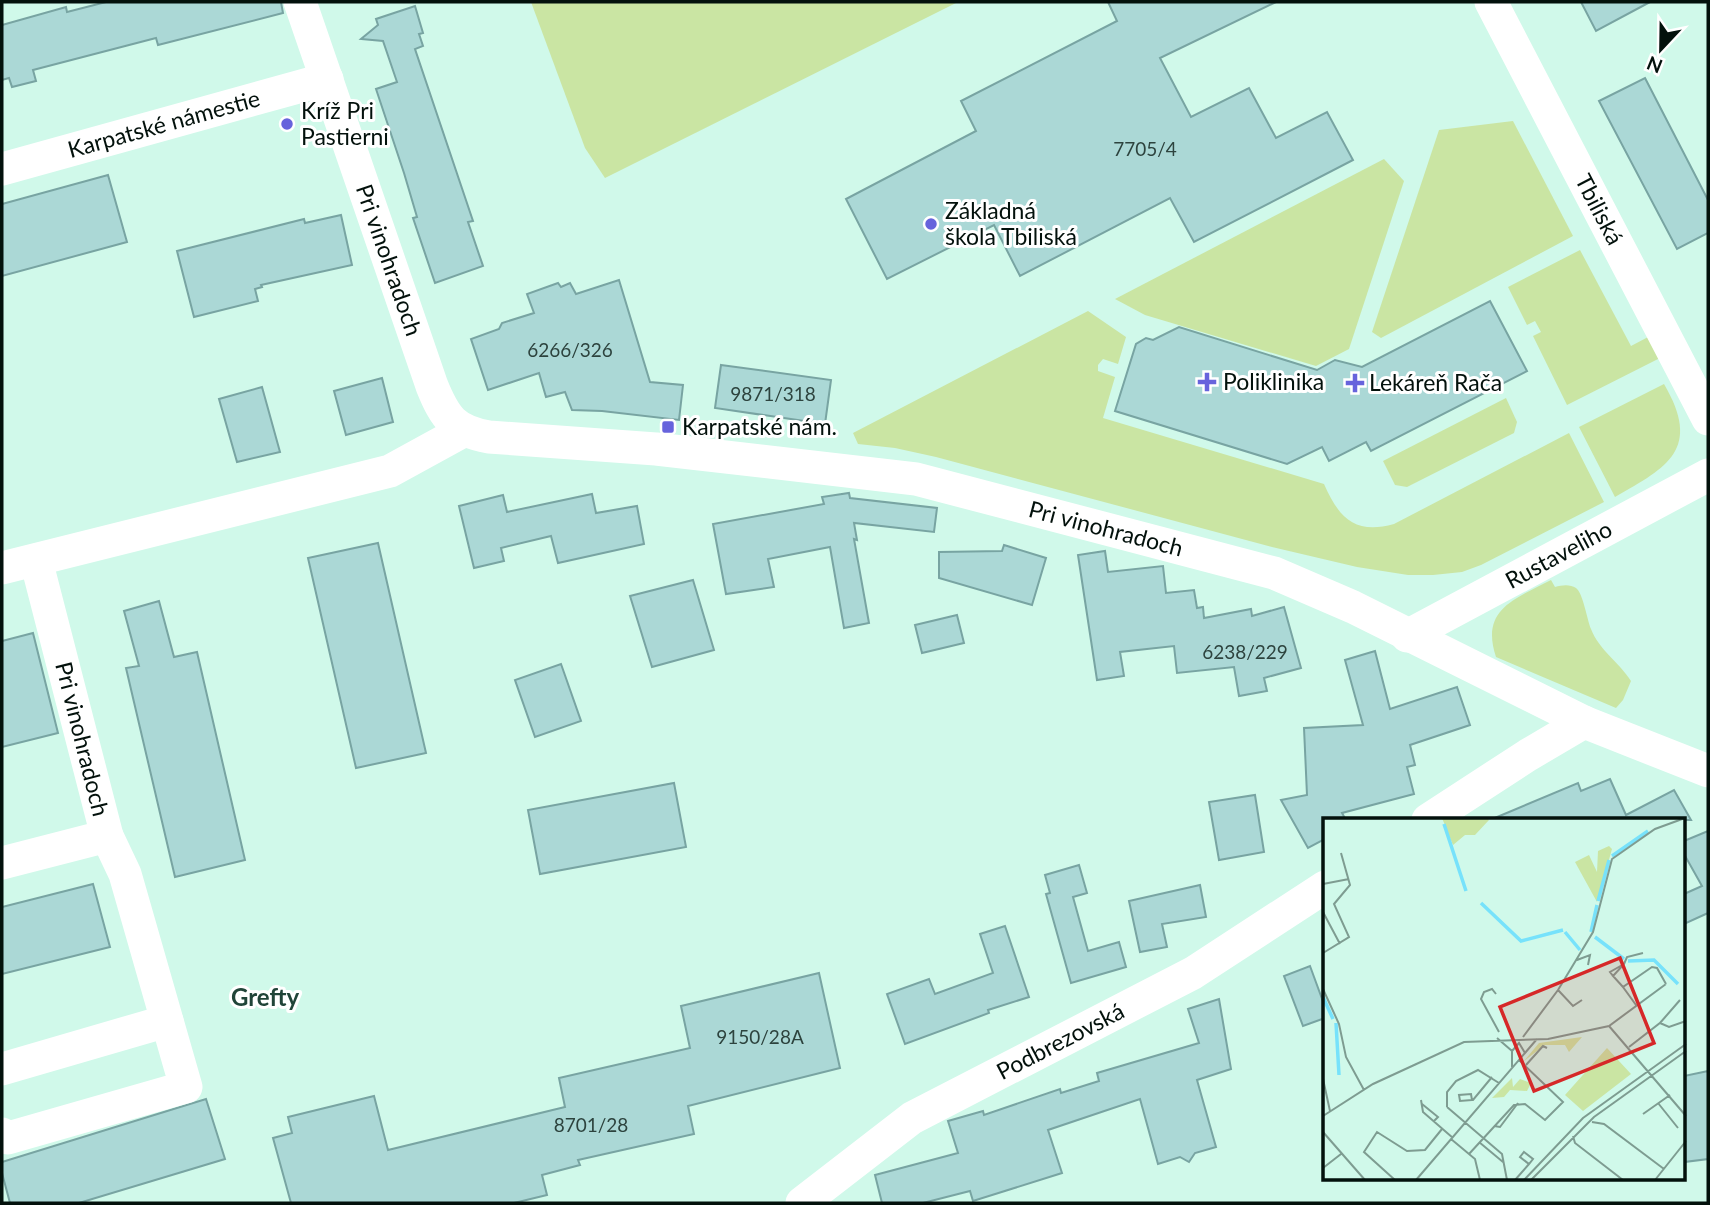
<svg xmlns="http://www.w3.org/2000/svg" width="1710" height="1205" font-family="Lato,sans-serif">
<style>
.green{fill:#cae5a3}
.building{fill:#abd8d6;stroke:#78a4a2;stroke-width:2}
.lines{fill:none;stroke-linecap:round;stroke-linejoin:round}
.street{stroke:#fff;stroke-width:33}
.poi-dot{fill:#6763dc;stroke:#fff;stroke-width:2.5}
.labels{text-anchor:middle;stroke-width:6;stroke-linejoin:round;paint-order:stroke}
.number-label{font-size:19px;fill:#2d433e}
.poi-label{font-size:23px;fill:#03110c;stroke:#fff;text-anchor:start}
.street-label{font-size:23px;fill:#03110c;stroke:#fff}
.neighbourhood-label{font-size:24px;font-weight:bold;fill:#204438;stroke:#fff}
.inset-river{fill:none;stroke:#77e2fb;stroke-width:3.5}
.inset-road{fill:none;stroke:#7e9c91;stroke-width:2}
.view{fill:#d62828;fill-opacity:0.15;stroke:#d62828;stroke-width:3.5}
.inset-edge{fill:none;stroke:#03110c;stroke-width:3.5}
</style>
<rect width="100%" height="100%" fill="#d0f9ea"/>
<g class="green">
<path d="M531,2h427l-353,176 -20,-30z"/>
<path d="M1513,121l60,115 -192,102 -9,-6 67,-202z"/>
<path d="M1384,159l20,22 -55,168 -33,17 -171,-51 -30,-16z"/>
<path d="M1580,250l51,96 19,-10 10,22 -93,47 -34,-69 8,-4 -6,-11 -8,4 -19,-38z"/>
<path d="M1088,311l38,26 -8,27 -15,-5 -5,6v6l17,6 -12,41 221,66c15,34 31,51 70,40l175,-91 35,69 -123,63 -19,7 -29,3h-25l-51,-8 -85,-20 -336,-90 -41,-9 -37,-4 -5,-11z"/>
<path d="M1664,384c38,65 4,83 -49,113l-36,-70z"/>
<path d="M1506,398l11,24 -3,11 -107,54 -12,-2 -12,-24z"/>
<path d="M1551,580l4,7c7,-2 15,-3 21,1 7,5 11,31 15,41 8,21 28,33 40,52l-8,19 -7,8 -120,-51c-16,-48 19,-58 55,-77z"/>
</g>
<g class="building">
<path d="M106,2h175l2,11 -125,32 -2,-7 -123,32 3,11 -24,6 -3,-9 -7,2v-55l64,-18 1,5z"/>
<path d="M1108,2h168l-116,56 31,59 58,-29 27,50 51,-26 26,48 -159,82 -24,-44 -150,78 -26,-51 -107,54 -41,-80 130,-68 -15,-30 156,-80z"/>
<path d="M1581,2h69l-54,29z"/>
<path d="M415,6l8,27 -4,1 4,12 -8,3 58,172 -5,1 15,44 -48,17 -22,-65 4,-1 -13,-44 -28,-84 21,-7 -14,-41 -22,-2 17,-14 -2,-6z"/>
<path d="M1645,78l63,122v33l-31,16 -78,-148z"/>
<path d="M108,175l19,67 -125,34v-72z"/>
<path d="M341,215l11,50 -91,20 1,2 -7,2 3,12 -64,16 -17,-66 127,-32 1,4z"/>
<path d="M619,280l31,102 33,3 -4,35 -77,-9 -30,-1 -7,-18 -19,5 -7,-24 -51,17 -17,-51 28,-10 3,-6 32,-10 -7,-19 31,-11 3,4 9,-4 6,11z"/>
<path d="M1490,301l37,70 -156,80 -5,-9 -37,19 -7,-14 -35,17 -172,-53 21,-67 10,-6 7,2 26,-13 138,43 18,-10 27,7z"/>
<path d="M721,365l110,15 -6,44 -110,-16z"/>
<path d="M382,378l11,44 -47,13 -12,-44z"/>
<path d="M262,387l18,65 -43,10 -18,-63z"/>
<path d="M849,493l1,5 87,10 -3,24 -80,-9 3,17 -3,-1 15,84 -25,5 -14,-81 -62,12 6,28 -48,7 -13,-70 111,-20 -2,-7z"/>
<path d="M592,494l4,19 41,-7 7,38 -86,19 -7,-27 -50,12 3,13 -30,7 -15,-62 44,-11 4,17z"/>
<path d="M378,543l48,210 -70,15 -48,-210z"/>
<path d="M1004,545l42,13 -14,47 -93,-27v-26l63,-1z"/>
<path d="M1105,551l3,21 55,-6 3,27 28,-3 3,18 6,-1 1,11 47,-9 1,7 32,-9 17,61 -37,10 3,13 -28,5 -5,-29 -57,6 -3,-27 -54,6 4,24 -27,4 -19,-125z"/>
<path d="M693,580l21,70 -62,17 -22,-71z"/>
<path d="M159,601l15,56 23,-5 48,208 -70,17 -49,-209 13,-2 -15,-55z"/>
<path d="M957,615l7,28 -42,10 -7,-28z"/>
<path d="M33,633l25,100 -56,14v-106z"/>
<path d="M1375,651l15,58 67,-22 13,38 -60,20 5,20 -8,2 7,27 -72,19 4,7h-21v19l-17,9 -27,-48 26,-5 -3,-67 59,-3 -18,-65z"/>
<path d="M561,664l20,57 -46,16 -20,-57z"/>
<path d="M1610,779l16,36 48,-25 17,30h-201l88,-37 3,8z"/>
<path d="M674,783l12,64 -146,27 -12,-64z"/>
<path d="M1255,795l9,57 -45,8 -10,-58z"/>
<path d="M1708,831v82l-24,11v-30l18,-8 -18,-32v-13z"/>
<path d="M1079,865l8,28 -14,4 15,54 31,-9 7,25 -55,16 -25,-89 4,-1 -5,-18z"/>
<path d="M93,884l17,63 -108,27v-67z"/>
<path d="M1200,885l6,32 -44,7 5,23 -27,5 -11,-51z"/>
<path d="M1005,926l24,71 -41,13 1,3 -84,31 -18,-50 42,-15 6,15 58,-21 -13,-39z"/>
<path d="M1310,966l15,41v11l-22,8 -19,-50z"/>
<path d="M819,973l21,95 -152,38 6,28 -116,26 2,5 -38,10 5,20 -33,8h-223l-18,-65 19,-5 -4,-16 86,-21 14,54 177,-43 -6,-29 131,-30 -9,-42z"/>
<path d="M1219,999l12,70 -34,11 19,67 -21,6 -6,9 -9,-5 -22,7 -18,-65 -92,31 14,43 -89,28 -3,-10 -47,12h-41l-7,-28 83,-22 -10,-32 35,-10 1,4 76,-26 1,4 38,-12 -2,-8 102,-30 -11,-34z"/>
<path d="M1708,1071v88l-24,3v-86z"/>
<path d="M206,1099l19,60 -146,44h-69l-8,-30v-11z"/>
</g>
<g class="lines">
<g class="street">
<path id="s1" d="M300,2l132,384c13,32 22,45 57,51l167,12 260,30 358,94 79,34 231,115 124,49"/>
<path id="s2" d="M1491,2l217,417"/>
<path id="s3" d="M2,169l325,-90"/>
<path d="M2,568l388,-97 73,-40"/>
<path id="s4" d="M1407,636l301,-161"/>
<path d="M1428,820l100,-65 56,-33"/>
<path d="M2,863l105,-27 -71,-276"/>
<path d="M2,1069l165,-48"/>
<path d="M2,1134l6,4 178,-51 -61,-213 -18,-38"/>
<path id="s5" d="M802,1203l110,-85 281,-145 132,-86"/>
</g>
</g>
<g class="poi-dot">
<circle cx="287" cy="124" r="7"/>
<circle cx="931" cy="224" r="7"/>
<path d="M1203.5 371.5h7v7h7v7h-7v7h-7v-7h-7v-7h7z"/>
<path d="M1351.5 372.5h7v7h7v7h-7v7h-7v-7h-7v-7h7z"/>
<rect x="661" y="420" width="14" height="14" rx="3.5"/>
</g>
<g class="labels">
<g class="number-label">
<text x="1145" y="156">7705/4</text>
<text x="570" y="357">6266/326</text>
<text x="773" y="401">9871/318</text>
<text x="1245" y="659">6238/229</text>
<text x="760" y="1044">9150/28A</text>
<text x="591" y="1132">8701/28</text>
</g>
<g class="poi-label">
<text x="301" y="119">Kríž Pri<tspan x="301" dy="26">Pastierni</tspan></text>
<text x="945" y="219">Základná<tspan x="945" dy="26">škola Tbiliská</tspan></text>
<text x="1223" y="390">Poliklinika</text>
<text x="1369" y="391">Lekáreň Rača</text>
<text x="682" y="435">Karpatské nám.</text>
</g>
<g class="street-label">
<text dy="8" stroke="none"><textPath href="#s3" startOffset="168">Karpatské námestie</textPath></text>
<text dy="8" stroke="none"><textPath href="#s2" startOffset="234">Tbiliská</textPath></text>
<text dy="8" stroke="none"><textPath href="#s1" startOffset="273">Pri vinohradoch</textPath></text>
<text dy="8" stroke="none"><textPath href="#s1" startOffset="1113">Pri vinohradoch</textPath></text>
<text dy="8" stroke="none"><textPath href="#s4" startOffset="172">Rustaveliho</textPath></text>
<text transform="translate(82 739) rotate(76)" y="8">Pri vinohradoch</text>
<text dy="8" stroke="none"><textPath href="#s5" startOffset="306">Podbrezovská</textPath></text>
</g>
<g class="neighbourhood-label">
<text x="265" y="1006">Grefty</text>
</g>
</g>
<g transform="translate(1323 818)">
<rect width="362" height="362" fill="#d0f9ea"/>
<path d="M119,0h45l2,2 -14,15h-10l-12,10zM286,28l3,3 -15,53 -22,-40 14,-7 8,17 1,-21zM259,219l-13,15 -4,-7h-20l-21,16 15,-18zM284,230l24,26 -48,37 -18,-16zM189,260l1,9 7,-8 11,4 -4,8 -17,-1 -6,7 -12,1z" fill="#cae5a3"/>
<path class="inset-river" d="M121,6l22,67M289,38l36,-25M275,83l11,-41M158,85l40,38 42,-11M242,114l15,18M268,114l6,-27M272,119l29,22M305,143l26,-1 24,24M0,179l10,22M13,205l3,52"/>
<path class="inset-road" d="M0,66l26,-5M0,94l17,32M0,135l26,-16 -15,-33 16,-19 -9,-32M254,142l13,-5 -2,10M301,146l3,-7 16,-4M290,158l-3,-4 14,-8 -11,12 10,11M0,171l16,35 7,33 18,33M235,172l15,16 9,-6M173,176l-4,-5 -8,3 -3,7 18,33M313,187l-13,-18 29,-20 5,1 9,16M337,205l20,-23M286,208l77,90M200,219l35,-47 35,-58 19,-73 43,-30 30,-11M174,220l15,13v16M306,229l31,-24 9,4 17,-6M189,233l7,-8 6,10M203,247l17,-19 4,2M0,261l7,32M98,282l2,12 30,26M149,282l-1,-6 -12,1 1,6 12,-1h1l19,-23M335,285l20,25M99,286l16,13 -4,4M124,289l55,47 5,26M124,289v-15l9,-11 22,-11 21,13M320,296l27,-19M0,298l50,-32 91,-42 84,-3 61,-13 57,-42M269,304l12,2 60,45M171,308l6,1 18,-24M0,314l42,48M250,318l2,7 48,37M128,321l24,20 5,21M156,324l24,20M201,334l9,7 -4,5 -9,-7zM146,336l45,-49 11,-1 20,16 18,-18 -44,-42M0,350l18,-14M72,362l-31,-28 13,-20 30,19 18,-1 17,-21M93,362l121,-141M192,362l14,-16M201,362l59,-62 103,-74M208,362l63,-63 92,-66M332,362l31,-39"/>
<path class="view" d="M297,140l34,85 -120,48 -34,-84z"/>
<rect width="362" height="362" class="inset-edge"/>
</g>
<rect width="1710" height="1205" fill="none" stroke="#03110c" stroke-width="7"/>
<g transform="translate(1661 49) rotate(202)" stroke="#ffffff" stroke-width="5" paint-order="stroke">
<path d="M0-5L12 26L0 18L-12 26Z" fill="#03110c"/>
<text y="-10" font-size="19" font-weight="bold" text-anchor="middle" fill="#03110c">N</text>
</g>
</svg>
